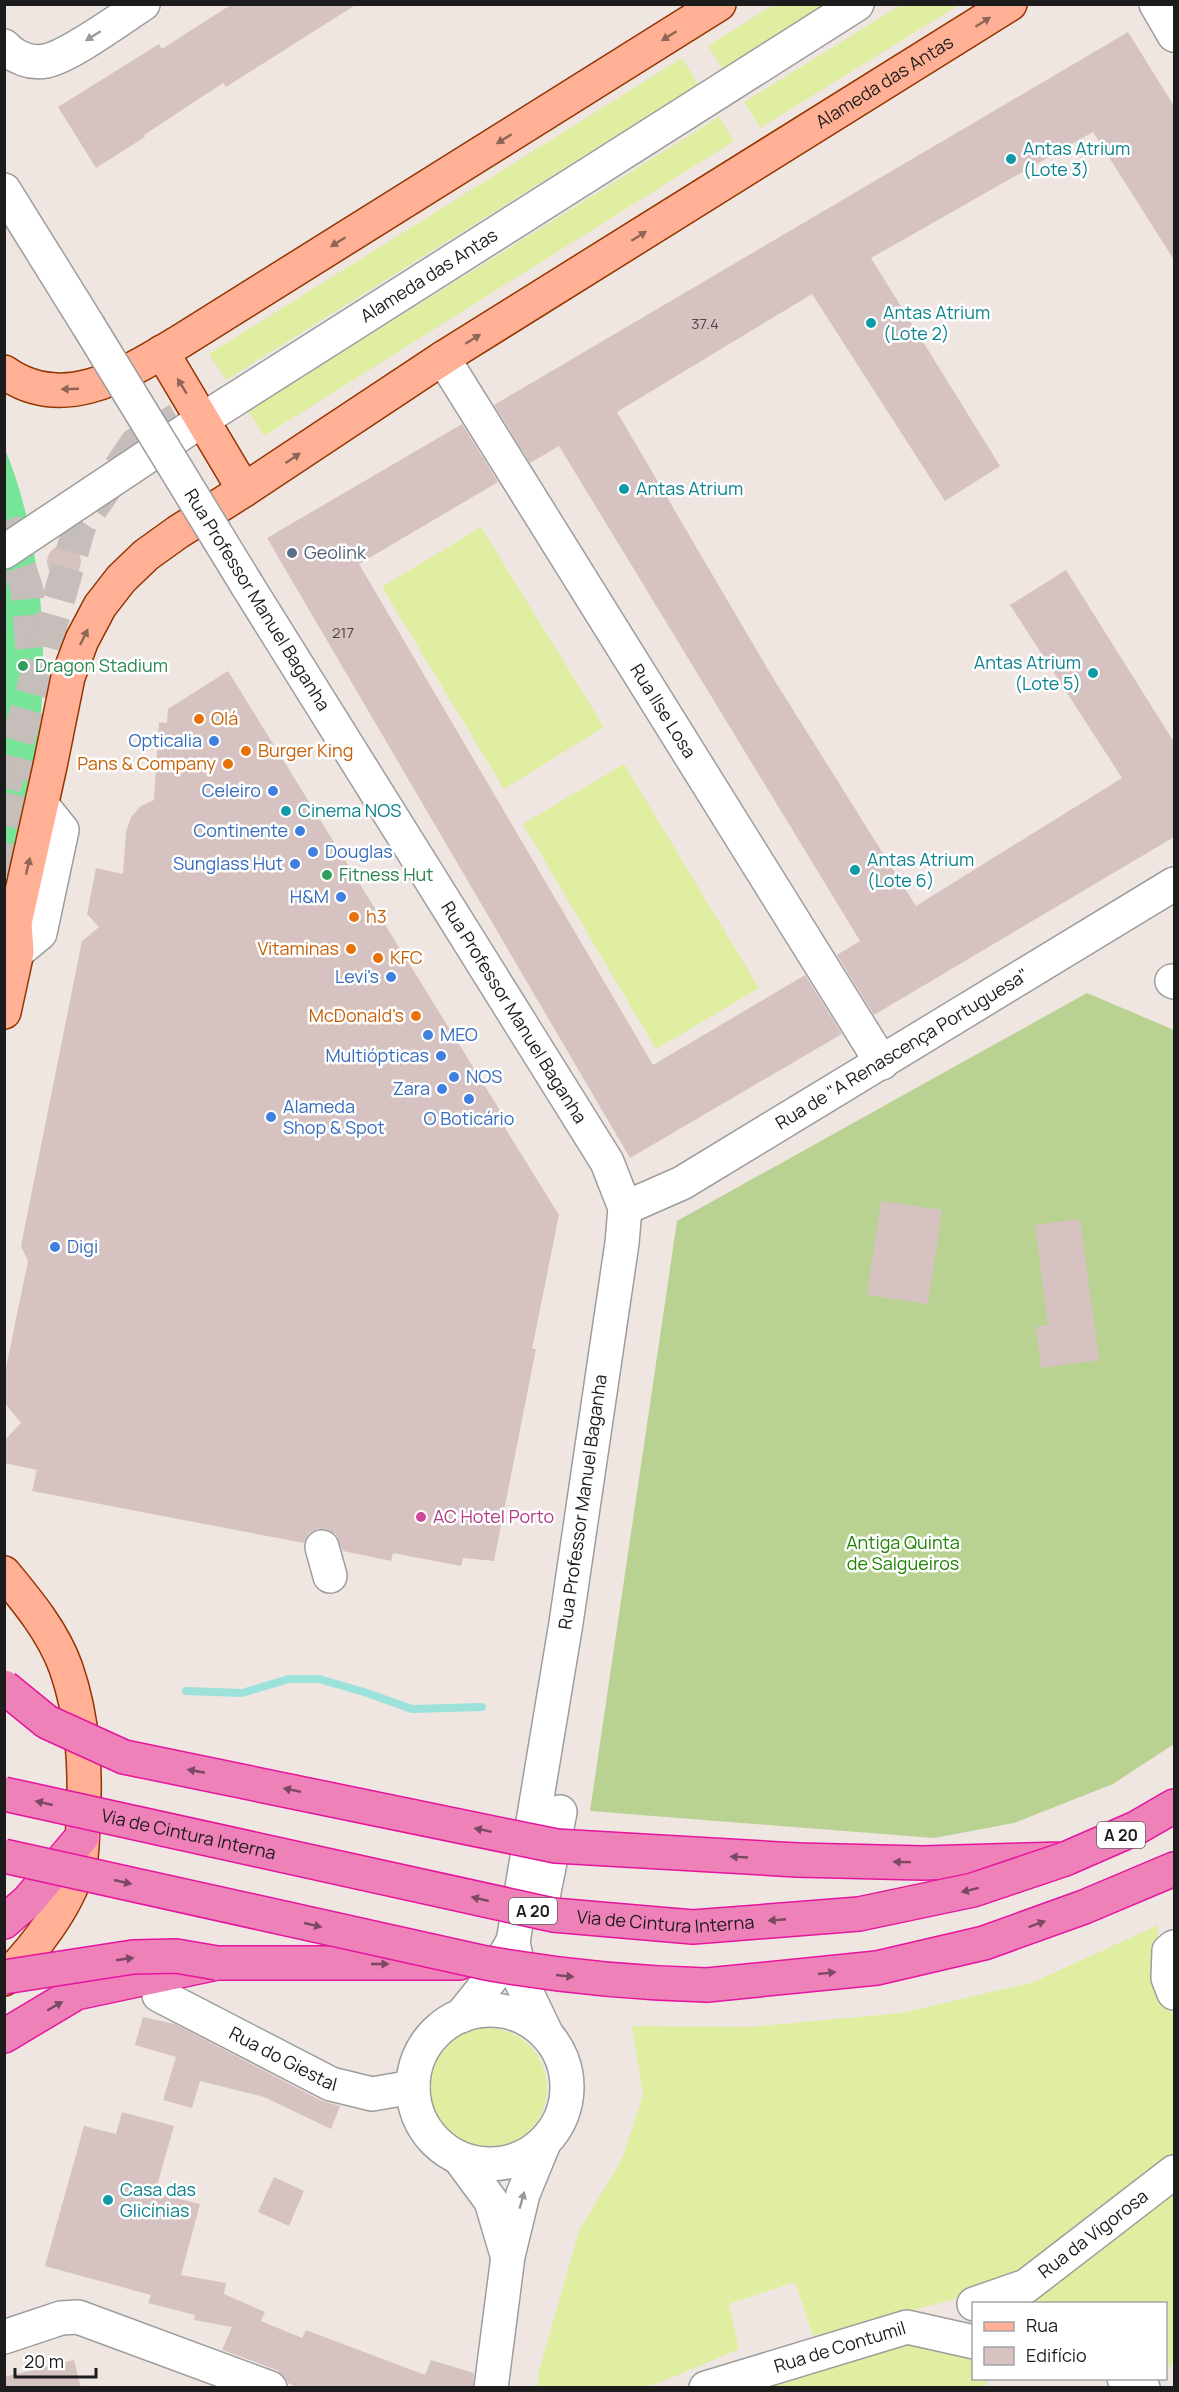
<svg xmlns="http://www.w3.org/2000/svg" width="1179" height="2392" font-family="Manrope,sans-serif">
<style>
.grass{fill:#dfeea1}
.forest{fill:#b9d291}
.pitch{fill:#77e598}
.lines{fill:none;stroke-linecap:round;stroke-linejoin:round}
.stream{stroke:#9de1db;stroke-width:8}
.building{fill:#d6c3c1}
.major-tunnel{stroke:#c5beba;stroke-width:33;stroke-dasharray:33 16;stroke-linecap:butt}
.minor-casing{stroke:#9d9d9d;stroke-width:36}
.major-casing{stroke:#943500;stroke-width:36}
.highway-casing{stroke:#e6149e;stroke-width:36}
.minor{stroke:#fff;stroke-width:33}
.major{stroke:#ffb095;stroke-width:33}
.highway{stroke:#ee81b7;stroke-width:33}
.minor-bridge-casing{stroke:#9d9d9d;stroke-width:36;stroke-linecap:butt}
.highway-bridge-casing{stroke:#e6149e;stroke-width:36;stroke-linecap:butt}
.minor-bridge{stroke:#fff;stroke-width:33}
.highway-bridge{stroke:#ee81b7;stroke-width:33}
.oneway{fill:#8e6658}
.oneway2{fill:#999}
.oneway3{fill:#7a4962}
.culture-dot{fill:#0f9aa8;stroke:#fff;stroke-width:2}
.service-dot{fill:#5c6f8a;stroke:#fff;stroke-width:2}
.leisure-dot{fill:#2e9e5b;stroke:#fff;stroke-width:2}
.food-dot{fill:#e8710a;stroke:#fff;stroke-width:2}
.shop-dot{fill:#3f7fe0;stroke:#fff;stroke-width:2}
.hotel-dot{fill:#d1479c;stroke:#fff;stroke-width:2}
.labels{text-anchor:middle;stroke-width:5;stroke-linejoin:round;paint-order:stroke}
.number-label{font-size:15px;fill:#4a4645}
.shield{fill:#fff;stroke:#606060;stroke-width:1.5}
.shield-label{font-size:16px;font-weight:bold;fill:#1c1c1c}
.street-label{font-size:18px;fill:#1c1c1c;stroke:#fff}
.culture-label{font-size:18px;fill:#0d838f;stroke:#fff;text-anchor:start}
.service-label{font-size:18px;fill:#4e5e75;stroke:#fff;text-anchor:start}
.leisure-label{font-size:18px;fill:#27864d;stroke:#fff;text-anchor:start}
.food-label{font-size:18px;fill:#c56008;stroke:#fff;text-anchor:start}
.shop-label{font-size:18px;fill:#366cbe;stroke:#fff;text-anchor:end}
.hotel-label{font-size:18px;fill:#b23c85;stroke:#fff;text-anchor:start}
.park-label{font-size:18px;fill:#1f8202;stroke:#fff}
</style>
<rect width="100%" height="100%" fill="#efe6e1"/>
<g class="grass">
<path d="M773,5h53l-103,65 -15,-24z"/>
<path d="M901,5h58l-199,123 -16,-26z"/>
<path d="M682,58l16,26 -472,296 -17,-26z"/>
<path d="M719,117l15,24 -470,295 -16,-25z"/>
<path d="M481,527l123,200 -100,62 -122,-202z"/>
<path d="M624,764l135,224 -103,61 -133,-225z"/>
<path d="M1158,1925l-2,44 18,50v139l-146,115 -65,24 -150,39 -18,-54 -66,22 10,45 -78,33 -22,6h-102l3,-21 39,-136 43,-72 21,-64 -11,-69 116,1 154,-14 132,-31z"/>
<circle cx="487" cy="2088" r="60"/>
<path d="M1174,2188v171l-8,16v-71h-159z"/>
<path d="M897,2340l76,19 1,19 14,1 -4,9h-244z"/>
</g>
<path class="forest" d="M1087,993l87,37v714l-61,40 -99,39 -80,15 -344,-27 87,-590z"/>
<path class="pitch" d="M5,449c38,93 46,210 31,308 -6,41 -19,80 -31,119z"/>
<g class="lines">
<path class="stream" d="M186,1691l56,2 47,-14h30l45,13 48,17 70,-2"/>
</g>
<g class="building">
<path d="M232,4h125l-131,83 -3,-4 -79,52 1,2 -49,31 -38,-61 101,-63 3,5z"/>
<path d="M1128,32l46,74v154l-81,-128 -222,126 129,208 -55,35 -133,-207 -195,118 156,266 143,228 206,-128 -112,-173 56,-35 108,172v95l-300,178 -37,-60 23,-14 -301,-495 -29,17 -36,-58z"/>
<path d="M462,424l36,58 -139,82 294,501 152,-90 37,59 -212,124 -363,-620z"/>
<circle cx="64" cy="562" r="17"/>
<path d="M228,671l273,441 -4,3 62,100 -27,134h4l-42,212 -31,-3 -2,8 -68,-13 -2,8 -48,-10 -7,-17 -10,-5h-8l-9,4 -5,10 -272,-52 5,-21 -33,-7v-22l17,-18 -17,-21v-25l24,-116 -7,-15 61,-305 17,-14 -12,-13 9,-46 27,6 3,-42 5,-15 10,-11 13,-6 5,-78 8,1 1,-14z"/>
<path d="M881,1201l61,9 -14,94 -61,-9z"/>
<path d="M1080,1219l19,141 -58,8 -5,-41 12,-2 -13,-100z"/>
<path d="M143,2017l32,7 147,77 18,5 -9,23 -67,-32 -64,-16 -8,27 -29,-8 13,-43 -41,-12z"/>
<path d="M122,2112l52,14 -19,67 45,11 -19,71 45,8 -2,11 41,18 -4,9 41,17 4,-8 119,45 6,-15 43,13 -1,15h-175l-10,-5 -4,-7 -7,-6 -55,-20 10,-23 -38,-7 1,-5 -47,-12 3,-8 -106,-29 39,-140 32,8z"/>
<path d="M274,2177l30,14 -15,35 -31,-14z"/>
<path d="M74,2360l7,28h-77v-11z"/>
</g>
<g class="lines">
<g class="major-tunnel">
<path d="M4,521l23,69 6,70"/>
<path d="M4,788l76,-263 56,-81 42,-25"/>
<path d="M4,876l28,-115"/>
</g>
<defs>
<g id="minor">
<path d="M1156,4l18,31"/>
<path d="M4,46c11,12 27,18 42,15 24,-5 74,-42 97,-57"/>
<path d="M4,190l84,135"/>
<path id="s1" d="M443,358l439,705"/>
<path id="s2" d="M4,552l198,-132 655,-416"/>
<path id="s3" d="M247,585l360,577 18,46 -3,35 -56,380 -53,319 8,39 25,52"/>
<path d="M17,952l23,-19 22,-103 -20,-25"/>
<path d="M1172,981l2,1"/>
<path id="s4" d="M625,1208l57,-25 492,-299"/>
<path d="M322,1547l8,29"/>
<path d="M533,1909l10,-12 17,-85"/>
<path d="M1174,1947l-5,4 -1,27 6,15"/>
<path id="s5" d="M159,1995l172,89 41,10 41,-7"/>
<circle cx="490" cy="2087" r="77"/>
<path d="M461,2016l33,-41 18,-32"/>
<path d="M460,2159l31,42 16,54"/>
<path id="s6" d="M974,2304l52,-18 148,-114"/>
<path d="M4,2337l57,-19 17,-1 192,71"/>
<path d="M1124,2378l9,3 10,7"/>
<path d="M491,2388l17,-132 15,-62 21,-51"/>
<path id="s7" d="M706,2388l201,-61 67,15"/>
</g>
<g id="major">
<path d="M162,352l82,138"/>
<path d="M4,372c60,43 123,1 177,-31l538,-337"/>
<path id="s8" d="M4,1012l13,-60 -2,-29 35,-157 18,-89 14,-37 18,-34 21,-27 25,-24 32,-23 66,-42 199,-132 567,-354"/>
<path d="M4,1573c24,29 49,59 62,95 18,52 20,103 17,157 -1,13 0,29 -4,41 -12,41 -45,84 -75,113"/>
</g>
<g id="highway">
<path d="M797,1860l126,3 142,-4 71,-31 38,-22"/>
<path d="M4,1922l24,-21 54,-64"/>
<path d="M707,1985l170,-17 107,-25 100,-36 90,-38"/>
<path d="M4,2036l72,-43 141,-30h242"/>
</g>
</defs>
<use href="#minor" class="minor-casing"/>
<use href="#major" class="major-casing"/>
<use href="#highway" class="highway-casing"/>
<use href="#minor" class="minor"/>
<use href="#major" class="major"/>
<use href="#highway" class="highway"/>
<defs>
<path id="minor-bridge" d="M88,325l159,260"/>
<g id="highway-bridge">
<path d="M4,1687l43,35 77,35 432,89 241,14"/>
<path id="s9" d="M4,1794l549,121 140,12 166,-13 114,-24 92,-31"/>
<path d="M4,1856l482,107c74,13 146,20 221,22"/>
<path d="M4,1977l129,-20 43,-1 41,7"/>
</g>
</defs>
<use href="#minor-bridge" class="minor-bridge-casing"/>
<use href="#highway-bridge" class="highway-bridge-casing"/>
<use href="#minor-bridge" class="minor-bridge"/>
<use href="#highway-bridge" class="highway-bridge"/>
</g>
<defs><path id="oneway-solid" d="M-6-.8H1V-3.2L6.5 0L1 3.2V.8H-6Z" transform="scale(1.5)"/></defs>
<g class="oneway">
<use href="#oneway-solid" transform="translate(983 22) rotate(-32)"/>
<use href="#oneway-solid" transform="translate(669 36) rotate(148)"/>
<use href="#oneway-solid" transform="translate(504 139) rotate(148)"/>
<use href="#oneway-solid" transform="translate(639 236) rotate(-32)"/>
<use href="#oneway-solid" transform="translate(338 242) rotate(148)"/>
<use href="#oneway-solid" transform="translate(473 339) rotate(-32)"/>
<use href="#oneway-solid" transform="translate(182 386) rotate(-121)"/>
<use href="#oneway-solid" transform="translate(70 389) rotate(178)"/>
<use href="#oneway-solid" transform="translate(293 458) rotate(-34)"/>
<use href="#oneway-solid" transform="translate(84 637) rotate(-64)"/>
<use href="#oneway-solid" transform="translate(28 866) rotate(-77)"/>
</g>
<g class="oneway2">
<use href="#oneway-solid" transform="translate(93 36) rotate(148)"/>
<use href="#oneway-solid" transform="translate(522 2200) rotate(-74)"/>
</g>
<g class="oneway3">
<use href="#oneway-solid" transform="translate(196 1771) rotate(-169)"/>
<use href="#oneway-solid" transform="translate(292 1790) rotate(-168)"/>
<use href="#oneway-solid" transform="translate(44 1803) rotate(-167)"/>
<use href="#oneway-solid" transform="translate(483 1830) rotate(-168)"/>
<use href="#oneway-solid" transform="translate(739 1857) rotate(-177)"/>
<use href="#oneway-solid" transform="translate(902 1862) rotate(-179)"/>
<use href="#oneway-solid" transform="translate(123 1882) rotate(13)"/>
<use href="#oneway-solid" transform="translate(970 1890) rotate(166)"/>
<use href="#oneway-solid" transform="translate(480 1899) rotate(-167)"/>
<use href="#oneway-solid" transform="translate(777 1920) rotate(175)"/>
<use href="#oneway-solid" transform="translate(1037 1924) rotate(-20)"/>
<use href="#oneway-solid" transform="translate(313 1925) rotate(13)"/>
<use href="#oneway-solid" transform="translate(125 1959) rotate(-8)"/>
<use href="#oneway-solid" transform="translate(380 1964)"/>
<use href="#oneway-solid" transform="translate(827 1973) rotate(-6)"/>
<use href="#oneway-solid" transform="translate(565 1976) rotate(6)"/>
<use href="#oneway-solid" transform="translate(55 2006) rotate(-30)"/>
</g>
<g class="culture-dot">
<circle cx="1011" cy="159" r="6"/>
<circle cx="871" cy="323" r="6"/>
<circle cx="624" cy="489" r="6"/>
<circle cx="1093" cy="673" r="6"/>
<circle cx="286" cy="811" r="6"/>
<circle cx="855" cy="870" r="6"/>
<circle cx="108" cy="2200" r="6"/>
</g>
<circle class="service-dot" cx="292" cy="553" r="6"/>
<g class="leisure-dot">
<circle cx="23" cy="666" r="6"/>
<circle cx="327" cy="875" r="6"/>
</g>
<g class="food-dot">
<circle cx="199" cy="719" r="6"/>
<circle cx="246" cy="751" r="6"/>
<circle cx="228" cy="764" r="6"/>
<circle cx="354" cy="917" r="6"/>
<circle cx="351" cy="949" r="6"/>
<circle cx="378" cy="958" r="6"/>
<circle cx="416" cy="1016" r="6"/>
</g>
<g class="shop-dot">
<circle cx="214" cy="741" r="6"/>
<circle cx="273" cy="791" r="6"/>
<circle cx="300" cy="831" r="6"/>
<circle cx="313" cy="852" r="6"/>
<circle cx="295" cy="864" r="6"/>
<circle cx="341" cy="897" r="6"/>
<circle cx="391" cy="977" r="6"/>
<circle cx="428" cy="1035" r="6"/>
<circle cx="441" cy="1056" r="6"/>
<circle cx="454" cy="1077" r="6"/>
<circle cx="442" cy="1089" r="6"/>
<circle cx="469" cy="1099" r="6"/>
<circle cx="271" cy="1117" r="6"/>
<circle cx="55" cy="1247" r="6"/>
</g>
<circle class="hotel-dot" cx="421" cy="1517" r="6"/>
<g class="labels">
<g class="number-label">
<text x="705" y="329">37.4</text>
<text x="343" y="638">217</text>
</g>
<g class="shield">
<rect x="1097" y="1822" width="48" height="26" rx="4.5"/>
<rect x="509" y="1898" width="48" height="26" rx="4.5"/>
</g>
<g class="shield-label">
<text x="1121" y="1841">A 20</text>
<text x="533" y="1917">A 20</text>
</g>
<g class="street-label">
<text dy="6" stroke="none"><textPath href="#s8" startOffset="1366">Alameda das Antas</textPath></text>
<text dy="6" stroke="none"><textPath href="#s2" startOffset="507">Alameda das Antas</textPath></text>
<text transform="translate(257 600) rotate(58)" y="6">Rua Professor Manuel Baganha</text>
<text dy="6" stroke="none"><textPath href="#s1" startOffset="416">Rua Ilse Losa</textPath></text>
<text dy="6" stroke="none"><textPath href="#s3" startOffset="504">Rua Professor Manuel Baganha</textPath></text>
<text dy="6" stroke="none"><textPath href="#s4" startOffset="320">Rua de "A Renascença Portuguesa"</textPath></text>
<text transform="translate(583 1502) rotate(-82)" y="6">Rua Professor Manuel Baganha</text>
<text dy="6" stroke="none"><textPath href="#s9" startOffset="189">Via de Cintura Interna</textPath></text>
<text dy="6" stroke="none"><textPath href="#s9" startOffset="675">Via de Cintura Interna</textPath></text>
<text dy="6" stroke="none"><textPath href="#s5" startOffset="140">Rua do Giestal</textPath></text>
<text dy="6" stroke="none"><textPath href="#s6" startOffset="140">Rua da Vigorosa</textPath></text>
<text dy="6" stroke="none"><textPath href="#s7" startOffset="140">Rua de Contumil</textPath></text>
</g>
<g class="culture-label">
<text x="1023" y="155">Antas Atrium<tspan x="1023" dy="21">(Lote 3)</tspan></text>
<text x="883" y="319">Antas Atrium<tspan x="883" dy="21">(Lote 2)</tspan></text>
<text x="636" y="495">Antas Atrium</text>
<text x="1081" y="669" text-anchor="end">Antas Atrium<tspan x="1081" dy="21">(Lote 5)</tspan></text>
<text x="298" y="817">Cinema NOS</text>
<text x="867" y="866">Antas Atrium<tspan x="867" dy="21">(Lote 6)</tspan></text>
<text x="120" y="2196">Casa das<tspan x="120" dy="21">Glicínias</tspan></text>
</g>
<g class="service-label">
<text x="304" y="559">Geolink</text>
</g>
<g class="leisure-label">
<text x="35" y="672">Dragon Stadium</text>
<text x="339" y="881">Fitness Hut</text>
</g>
<g class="food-label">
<text x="211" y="725">Olá</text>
<text x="258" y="757">Burger King</text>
<text x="216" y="770" text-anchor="end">Pans &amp; Company</text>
<text x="366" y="923">h3</text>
<text x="339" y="955" text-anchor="end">Vitaminas</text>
<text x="390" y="964">KFC</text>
<text x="404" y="1022" text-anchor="end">McDonald's</text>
</g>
<g class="shop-label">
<text x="202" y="747">Opticalia</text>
<text x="261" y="797">Celeiro</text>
<text x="288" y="837">Continente</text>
<text x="325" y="858" text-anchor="start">Douglas</text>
<text x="283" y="870">Sunglass Hut</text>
<text x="329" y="903">H&amp;M</text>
<text x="379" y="983">Levi's</text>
<text x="440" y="1041" text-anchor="start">MEO</text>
<text x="429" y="1062">Multiópticas</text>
<text x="466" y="1083" text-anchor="start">NOS</text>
<text x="430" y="1095">Zara</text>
<text x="283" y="1113" text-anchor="start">Alameda<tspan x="283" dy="21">Shop &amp; Spot</tspan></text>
<text x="469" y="1125" text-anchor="middle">O Boticário</text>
<text x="67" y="1253" text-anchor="start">Digi</text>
</g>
<g class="hotel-label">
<text x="433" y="1523">AC Hotel Porto</text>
</g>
<g class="park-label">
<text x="903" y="1549">Antiga Quinta<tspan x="903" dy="21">de Salgueiros</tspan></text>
</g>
</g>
<rect width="1179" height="2392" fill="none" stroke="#1c1c1c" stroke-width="12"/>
<rect x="972" y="2302" width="195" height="78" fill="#ffffff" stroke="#a4a4a4" stroke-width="1.5"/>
<rect x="984" y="2322" width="30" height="9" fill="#ffb095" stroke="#a4a4a4" stroke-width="1.5"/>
<text x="1026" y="2332" font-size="18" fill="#1c1c1c">Rua</text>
<rect x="984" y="2347" width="30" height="18" fill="#d6c3c1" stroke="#a4a4a4" stroke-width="1.5"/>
<text x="1026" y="2362" font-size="18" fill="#1c1c1c">Edifício</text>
<path d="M15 2368v9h81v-9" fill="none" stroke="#1c1c1c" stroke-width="3"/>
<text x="24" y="2368" font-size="18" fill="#1c1c1c" stroke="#ffffff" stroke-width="4.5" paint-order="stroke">20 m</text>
</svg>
